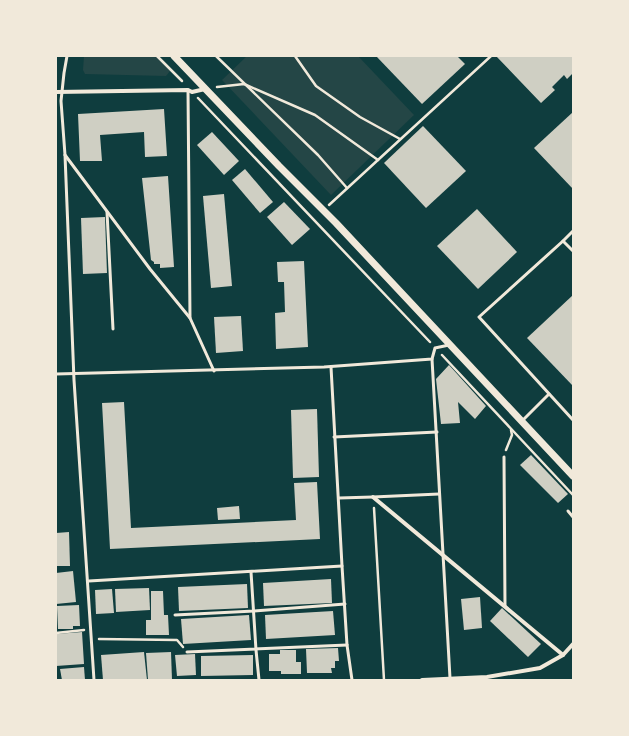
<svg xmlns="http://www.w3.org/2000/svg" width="629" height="736" font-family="Arial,sans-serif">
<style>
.green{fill:#244646}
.building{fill:#cfcfc3}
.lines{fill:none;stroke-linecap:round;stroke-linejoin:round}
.path{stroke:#f1e9da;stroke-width:2.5}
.service{stroke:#f1e9da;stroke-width:3}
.minor{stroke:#f1e9da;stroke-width:4}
.tertiary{stroke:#f1e9da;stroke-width:7}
</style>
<rect width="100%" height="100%" fill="#0f3d3e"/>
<g class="green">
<path d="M84,56h72l14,15 -4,5 -81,-2 -2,-4z"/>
<path d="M247,56h111l56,59 -83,80 -109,-115z"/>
</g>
<g class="building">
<path d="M376,56h81l8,8 -43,40z"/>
<path d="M496,56h77v17l-6,6 -3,-4 -12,12 3,3 -14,13z"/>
<path d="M164,109l3,47 -22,1 -1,-25 -44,3 2,26h-22l-2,-47z"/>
<path d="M573,112v77l-39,-41z"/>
<path d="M423,126l43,45 -40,37 -42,-45z"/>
<path d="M212,132l27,29 -15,14 -27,-30z"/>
<path d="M245,169l28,33 -13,11 -28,-33z"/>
<path d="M168,176l6,91 -14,1v-4h-6v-2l-3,-2 -9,-82z"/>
<path d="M224,194l8,92 -21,2 -8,-92z"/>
<path d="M284,202l26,27 -18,16 -25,-28z"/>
<path d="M477,209l40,43 -39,37 -41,-43z"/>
<path d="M105,217l2,56 -24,1 -2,-56z"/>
<path d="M304,261l4,86 -32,2 -1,-36 10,-1 -1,-30h-6l-1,-20z"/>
<path d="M573,295v91l-46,-48z"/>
<path d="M241,316l2,35 -27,2 -2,-36z"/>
<path d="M449,365l37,41 -11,13 -17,-17 2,21 -19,1 -5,-45z"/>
<path d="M124,402l7,126 165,-8 -2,-37 23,-1 3,57 -210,10 -8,-146z"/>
<path d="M317,409l2,68 -26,1 -2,-68z"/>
<path d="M531,455l37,39 -10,9 -38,-38z"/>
<path d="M239,506l1,13 -22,1 -1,-12z"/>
<path d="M69,532l1,34h-14v-33z"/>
<path d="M73,571l3,31 -20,2v-31z"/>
<path d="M331,579l1,24 -68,3 -1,-23z"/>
<path d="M247,584l1,24 -69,3 -1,-24z"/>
<path d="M149,588l1,22 -34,2 -1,-23z"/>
<path d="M112,589l2,24 -18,1 -1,-24z"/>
<path d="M151,591h12l1,24h4l1,20h-23v-15h5z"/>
<path d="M480,597l2,31 -18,2 -3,-31z"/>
<path d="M79,605l1,21h-7v3h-15l-1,-23z"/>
<path d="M502,608l39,36 -13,13 -38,-36z"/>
<path d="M333,611l2,24 -69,4 -1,-24z"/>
<path d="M249,615l2,25 -68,4 -2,-25z"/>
<path d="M82,632l2,32 -28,2v-32z"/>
<path d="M338,648l1,13h-4v7h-4l1,5h-25l-1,-24z"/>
<path d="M280,650h16v12h5v12h-20v-3h-12v-17h11z"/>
<path d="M144,652l3,28h-44l-2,-25z"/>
<path d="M171,652l1,28h-24l-2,-27z"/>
<path d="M195,654l1,21 -19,1 -2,-21z"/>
<path d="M253,655v20l-52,1v-20z"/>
<path d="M84,667l1,13h-23l-2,-11z"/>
</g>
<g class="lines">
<g class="path">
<path d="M157,56l25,25"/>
<path d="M216,56l102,99 29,33"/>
<path d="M295,56l21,30 44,31 40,22"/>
<path d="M217,87l27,-3 71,31 63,45"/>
<path d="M198,98l232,244"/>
<path d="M329,205l162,-149"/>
<path d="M442,355l131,140"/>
<path d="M506,450l6,-15 -1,-5"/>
<path d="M374,508l10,172"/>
<path d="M56,633l28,-3"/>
<path d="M99,639l78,1 6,7"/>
</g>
<g class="service">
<path d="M67,56l-3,17 -3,28 4,54 9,225 20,300"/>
<path d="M188,90l2,228"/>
<path d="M65,155l85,114 40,49 24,53"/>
<path d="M107,212l6,117"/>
<path d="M563,241l10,-10"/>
<path d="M573,251l-10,-10 -84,76 94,103"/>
<path d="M432,359l18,319"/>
<path d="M331,367l11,199 5,79 5,35"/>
<path d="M56,374l268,-7 108,-8 3,-11 14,-3"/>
<path d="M522,421l27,-27"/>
<path d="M334,437l103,-5"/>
<path d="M504,457l1,149"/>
<path d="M339,498l34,-1 66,-3"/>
<path d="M568,511l5,6"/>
<path d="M251,572l5,78 3,30"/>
<path d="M89,581l253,-15"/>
<path d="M175,615l79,-4 91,-7"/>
<path d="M187,652l160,-7"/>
</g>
<g class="minor">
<path d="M56,92l132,-2 4,2 13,-3"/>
<path d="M373,497l190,158"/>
<path d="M422,680l65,-3 53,-9 23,-13 10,-11"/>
</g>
<path class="tertiary" d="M174,56l105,110 57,57 237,253"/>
</g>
<rect width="629" height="736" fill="none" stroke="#f1e9da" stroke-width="114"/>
</svg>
